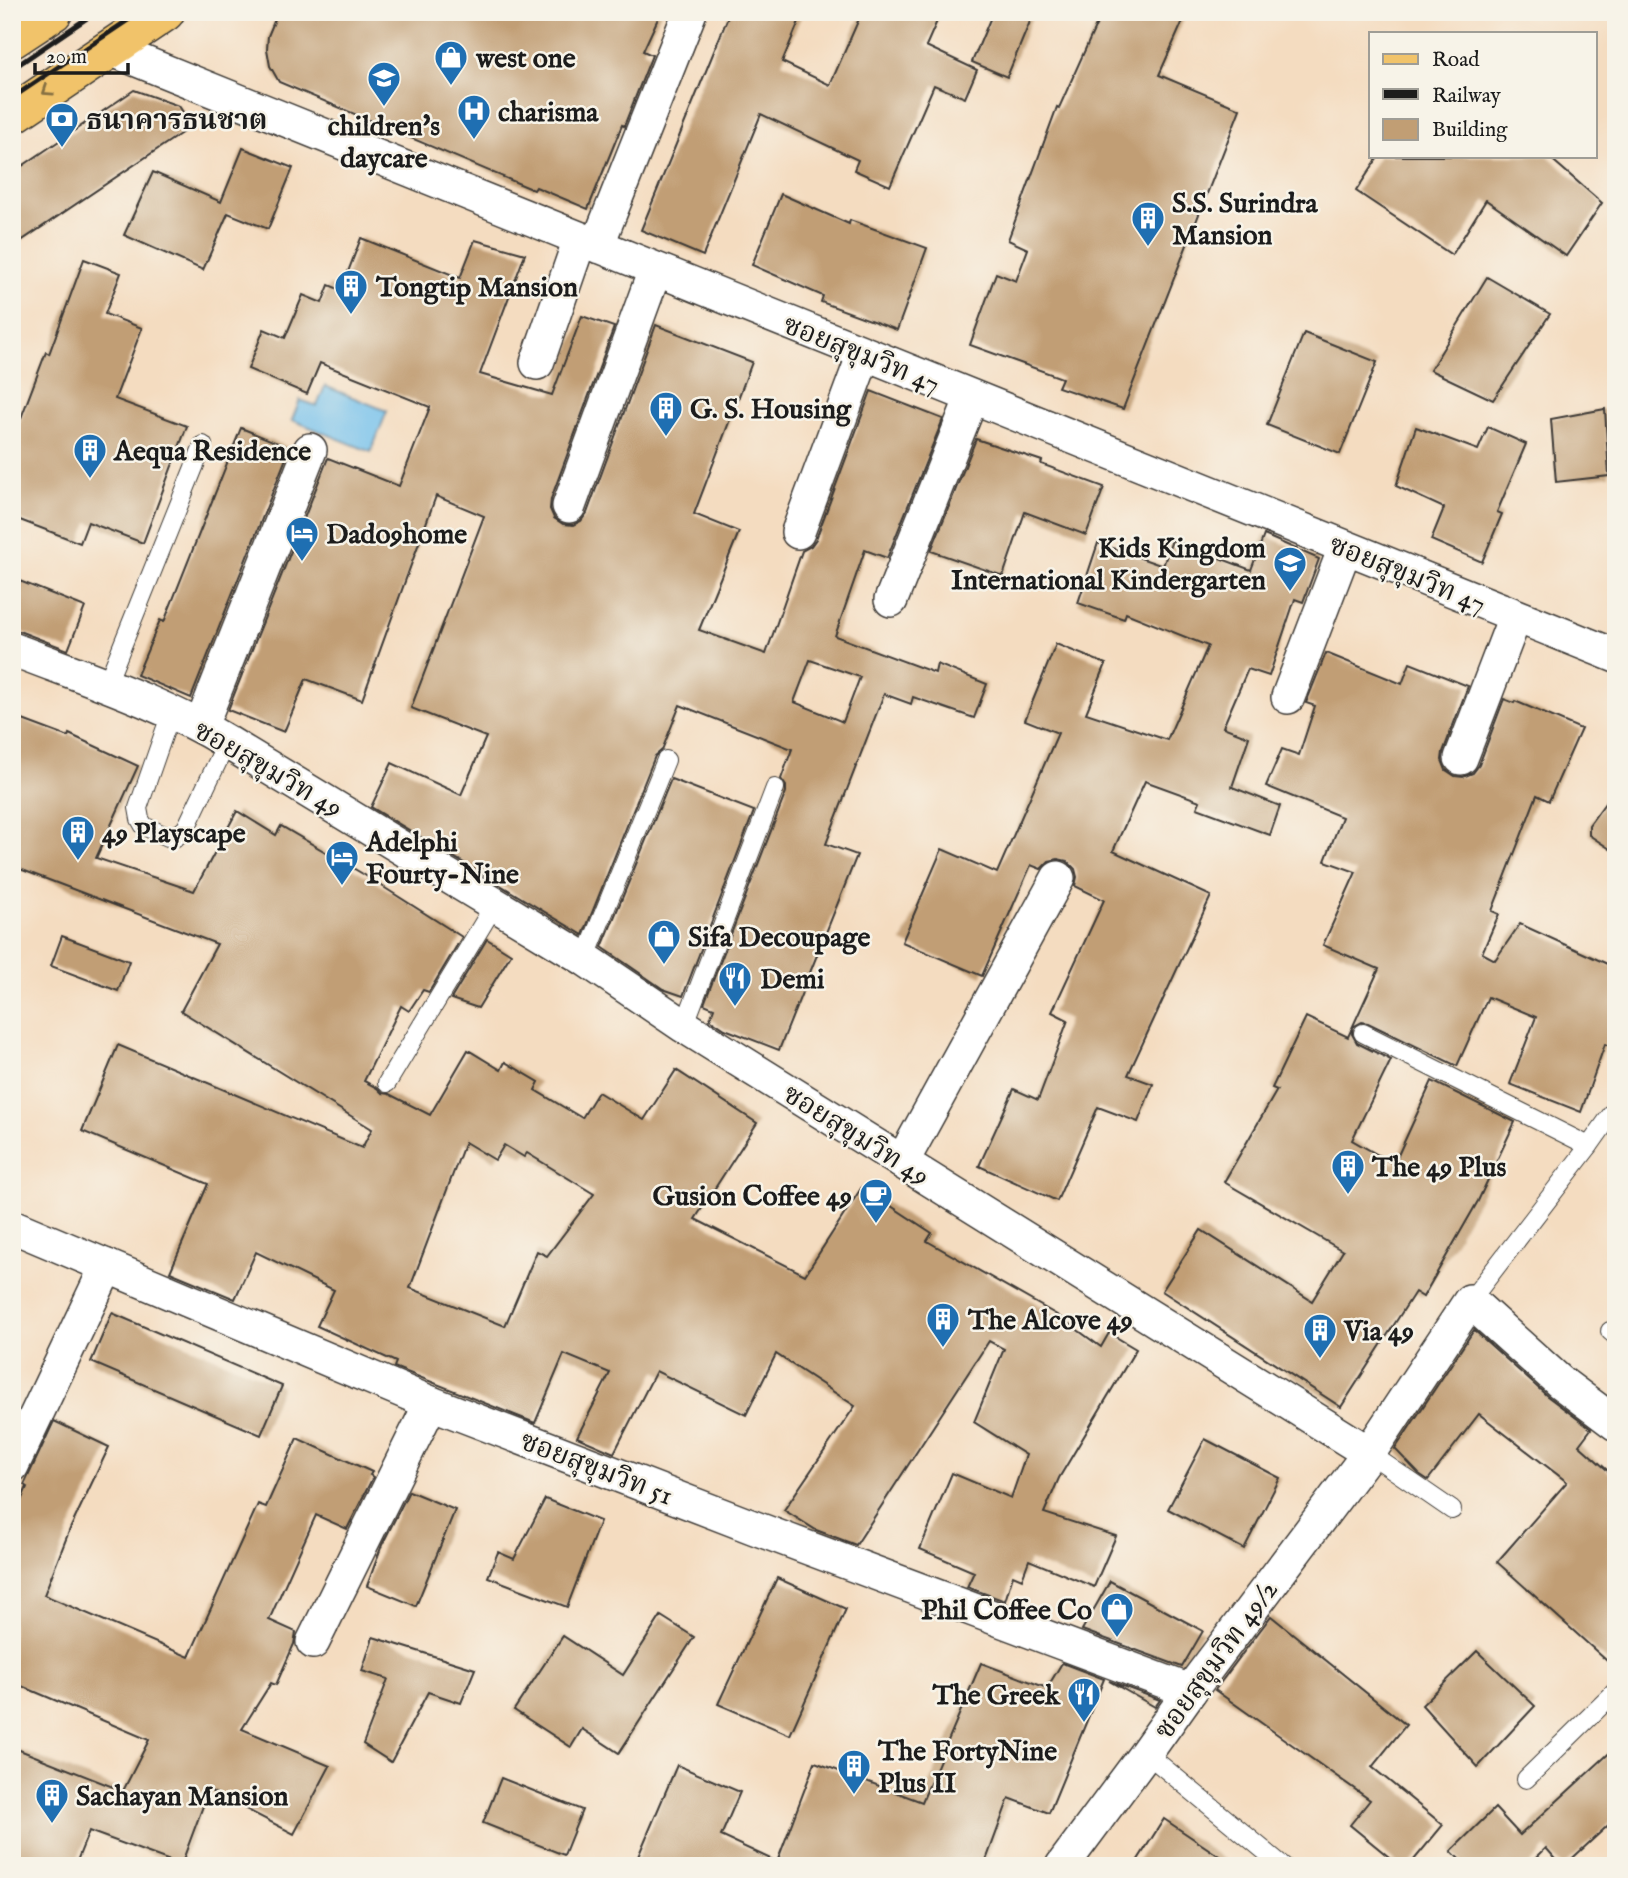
<svg xmlns="http://www.w3.org/2000/svg" width="1628" height="1878" font-family="'IM FELL English','Noto Serif Thai',serif">
<style>
.water{fill:#72c0ec;stroke:#476e84;stroke-width:2}
.building{fill:#c19e74;fill-rule:evenodd}
.lines{fill:none;stroke-linecap:round;stroke-linejoin:round}
.lane-casing{stroke:#3c3935;stroke-width:20}
.street-casing{stroke:#3c3935;stroke-width:36}
.primary-casing{stroke:#3c3935;stroke-width:41}
.lane{stroke:#fff;stroke-width:18}
.street{stroke:#fff;stroke-width:33}
.primary{stroke:#f1c36a;stroke-width:38}
.rail{stroke:#1c1c1c;stroke-width:5}
.oneway{stroke:#867043}
.labels{text-anchor:middle;stroke-width:5;stroke-linejoin:round;paint-order:stroke}
.poi-label{font-size:28px;font-weight:bold;fill:#1c1c1c;stroke:#f7f3e8;text-anchor:start}
.street-label{font-size:28px;fill:#1c1c1c;stroke:#f7f3e8}
</style>
<rect width="100%" height="100%" fill="#f7f3e8"/>
<filter id="ink" filterUnits="userSpaceOnUse"><feTurbulence type="fractalNoise" baseFrequency=".0143" numOctaves="2"/><feDisplacementMap in="SourceGraphic" scale="14" xChannelSelector="R" yChannelSelector="G"/><feConvolveMatrix kernelMatrix="1 2 1 2 8 2 1 2 1" color-interpolation-filters="sRGB"/></filter>
<filter id="wash" filterUnits="userSpaceOnUse"><feTurbulence type="fractalNoise" baseFrequency=".00686" numOctaves="4" result="noise"/><feDisplacementMap in="SourceGraphic" scale="28" xChannelSelector="R" yChannelSelector="G"/><feGaussianBlur stdDeviation="1.57" result="paint"/><feColorMatrix in="noise" values="0 0 0 0 0 0 0 0 0 0 0 0 0 0 0 0 0 1.4 0 .05"/><feComposite in="paint" operator="in"/></filter>
<g filter="url(#wash)">
<rect width="100%" height="100%" fill="#f4dcc0"/>
<path class="water" d="M325,386l62,25 -16,41 -79,-32 8,-20 17,6z"/>
<g id="blocks">
<g class="building">
<path d="M278,12h383l-18,39 9,4 -28,71 -2,-1 -34,84 -52,-22 -2,3 -255,-108 -9,-16 -3,-17 1,-13z"/>
<path d="M730,12h73l-21,50 48,23 32,-73h79l-15,34 51,24 -12,28 -31,-13 -44,101 -36,-16 4,-10 -97,-46 -58,142 -62,-26z"/>
<path d="M993,12h41l-27,65 -35,-15z"/>
<path d="M1102,12h85l-28,63 81,34 -117,300 -65,-22 4,-9 -92,-33 26,-72 20,8 12,-32 -20,-9 49,-133 2,1z"/>
<path d="M134,90l45,16 13,20 -180,121v-74z"/>
<path d="M243,148l50,20 -25,61 -40,-16 -25,57 -79,-35 29,-63 68,30z"/>
<path d="M1379,156h169l54,47 -36,53 -80,-56 -34,55 -96,-64z"/>
<path d="M781,194l68,30 1,-4 77,28 -30,82 -76,-28 2,-6 -71,-31z"/>
<path d="M361,238l99,40 15,-38 50,14 -45,120 72,21 30,-79 32,11 -63,172 -1,10 4,9 9,6 10,1 8,-4 6,-8 69,-188 96,37 -58,152 45,18 -40,98 67,24 36,-103 9,-5 5,-7 55,-148 72,28 -56,139 -22,-8 -30,86 100,37 2,-9 50,20 -13,34 -61,-21 -2,7 -27,-10 -58,150 31,11 -78,195 -54,-21 -15,-10 4,-11 -10,-4 82,-212v-6l-5,-7 11,-30 -112,-44 -18,45 -7,6 -72,179 -212,-128 21,-44 69,32 25,-58 -75,-29 73,-192 -48,-20 -74,204 -56,-21 -22,53 -56,-22 100,-252 71,28 31,-79 -110,-44 -13,31 -59,-25 16,-40 21,9 18,-43 19,8 7,-18 12,5zM810,660l50,17 -17,45 -49,-20z"/>
<path d="M84,259l37,14 -16,41 37,14 -27,71 72,27 -44,117 -55,-21 -8,21 -68,-26v-75l34,-90 3,2z"/>
<path d="M1487,277l63,37 -57,86 -63,-30z"/>
<path d="M1304,333l73,29 -37,92 -73,-29z"/>
<path d="M1605,409l4,67 -53,6 -5,-63z"/>
<path d="M1416,427l62,23 10,-23 38,17 -29,68 5,2 -20,48 -51,-22 13,-32 -48,-22z"/>
<path d="M241,428l49,20 -99,250 -54,-23 23,-55 4,2z"/>
<path d="M976,439l66,22 -1,3 63,23 -18,48 -61,-23 -22,64 -72,-25z"/>
<path d="M1264,535l55,24 -16,43 -8,-3 -26,77 -21,-7 -25,58 26,10 -17,50 48,19 -10,29 -73,-27 3,-7 -55,-20 -32,70 98,45 -83,179 25,9 -15,38 -40,-15 -41,94 -78,-35 35,-77 24,11 30,-80 -16,-8 52,-112 -29,-14 2,-9 -2,-8 -8,-8 -9,-2 -9,2 -8,8 -10,-4 -49,111 -80,-34 40,-93 55,24 61,-140 -33,-13 31,-76 50,20 -20,49 81,27 41,-94 -82,-33 -2,6 -46,-16 20,-60 65,23 9,-26 79,30z"/>
<path d="M12,578l73,29 -17,43 -49,-19 -7,-1z"/>
<path d="M1326,653l76,31 8,-21 58,23 -25,66 -1,8 4,10 9,6 8,1 10,-4 6,-8 25,-66 10,4 1,-2 66,28 -32,72 -12,-6 -45,116 7,3 -17,39 13,7 25,-36 96,44v81l-11,-5 -24,68 -71,-28 26,-67 -48,-20 -31,69 -89,-43 -6,-1 -9,5 -1,7 5,9 34,17 -39,80 42,24 38,-83 83,41 -37,79 -55,96 -8,-5 -74,115 -179,-116 39,-61 111,71 31,-50 -119,-69 53,-92 -5,-2 34,-71 42,20 31,-68 -56,-24 33,-73 -31,-11 17,-44 -76,-31 16,-37 17,6 16,-49 -9,-3z"/>
<path d="M12,716l56,21 1,-3 69,32 -42,92 98,33 43,-80 39,24 5,-9 82,48 99,63 -33,55 -6,-2 -14,21 -8,-5 -37,75 13,7 5,5 7,1 41,21 38,-65 33,20 4,-8 34,20 -4,8 47,28 16,-26 46,28 32,-50 81,53 -62,96 110,56 57,-88 70,46 -5,8 130,74 44,32 8,-14 27,16 -77,129 -15,35 72,23 -22,51 -65,-27 -7,19 -9,-4 -8,26 -38,-14 7,-15 -54,-23 32,-76 59,25 15,-43 -52,-33 30,-73 -15,-8 -133,204 -40,-15 -32,-20 71,-104 -79,-52 -30,61 -90,-44 -42,82 -37,-16 33,-64 -46,-19 -29,69 -141,-56 2,-5 -79,-36 17,-36 -78,-38 -21,47 -65,-27 38,-88 -126,-53 36,-86 244,103 10,-19 -191,-118 36,-67 -205,-78zM465,1142l30,18 9,-15 20,12 3,-4 67,41 -47,62 -10,-5 -32,75 -95,-38z"/>
<path d="M671,779l83,32 -71,185 -20,-7 -61,-42z"/>
<path d="M1616,788v65l-27,-18v-10z"/>
<path d="M62,936l67,25 -11,30 -67,-25z"/>
<path d="M487,939l24,15 -33,54 -27,-9z"/>
<path d="M112,1313l170,73 -21,49 -170,-73z"/>
<path d="M1474,1330l73,66 44,33 -12,16 37,33v191l-119,-107 70,-80 -88,-68 -51,66 -9,-6 -24,-25z"/>
<path d="M54,1421l55,26 -39,82 -26,66 145,62 69,-153 8,3 31,-69 75,34 -2,3 3,2 -26,52 -31,-14 -47,105 27,12 -2,12 -18,41 -5,-2 -29,46 88,37 -36,68 -85,-44 -28,75 -92,-34 -14,35h-63v-119l111,44 26,-51 -137,-58v-161l15,-34 -3,-2z"/>
<path d="M1205,1439l75,39 -36,71 -76,-40z"/>
<path d="M409,1491l46,19 -39,96 -49,-20 15,-41z"/>
<path d="M545,1499l55,22 -33,86 -79,-30 10,-25 16,7z"/>
<path d="M777,1578l69,31 -56,126 -72,-31z"/>
<path d="M1110,1581l93,50 -21,36 -100,-37z"/>
<path d="M661,1616l33,21 -75,116 -37,-24 -11,18 -57,-37 49,-74 60,39z"/>
<path d="M1271,1616l135,109 -34,42 71,58 -34,41h-9l-50,-41 20,-25 -155,-110z"/>
<path d="M373,1637l102,32 -14,34 -33,-11 -37,70 -28,-18 25,-65 -26,-8z"/>
<path d="M1477,1651l58,55 -57,61 -56,-62z"/>
<path d="M981,1663l66,25 15,-25 42,16 -55,134 -40,-15 -25,68h-350l43,-101 63,27 -19,44 56,26 38,-100 107,40z"/>
<path d="M1109,1681l51,19 -5,7z"/>
<path d="M1616,1747v71l-52,48h-2l-16,-18 -18,18h-62l-15,-15 44,-43 25,27z"/>
<path d="M501,1778l81,32 -18,45 -81,-32z"/>
<path d="M1164,1819l70,47h-100z"/>
</g>
</g>
</g>
<g filter="url(#ink)">
<use href="#blocks" fill-opacity="0" stroke="#3c3935" stroke-width="2"/>
<g class="lines">
<defs>
<g id="lane">
<path d="M106,686l97,-241"/>
<path d="M171,713l-33,95 2,11 4,7 24,11h8l10,-9 41,-86"/>
<path d="M585,959l81,-199"/>
<path d="M684,1026l91,-238"/>
<path d="M1363,1033l226,113"/>
<path d="M387,1083l108,-179"/>
<path d="M1470,1301l119,-155 27,-38"/>
<path d="M1610,1331l6,5"/>
<path d="M1369,1453l83,57"/>
<path d="M1146,1753l137,113"/>
<path d="M1526,1779l90,-88"/>
</g>
<g id="street">
<path d="M110,49l1506,607"/>
<path d="M597,246l93,-234"/>
<path d="M537,363l43,-124"/>
<path d="M569,506l86,-236"/>
<path d="M798,532l66,-178"/>
<path d="M891,600l81,-203"/>
<path d="M12,649c72,28 149,53 215,93l358,217 99,67 685,427"/>
<path d="M1288,697l57,-149"/>
<path d="M201,726l109,-276"/>
<path d="M1461,758l54,-141"/>
<path d="M902,1162l156,-284"/>
<path d="M12,1226l419,177 324,125 435,163"/>
<path d="M12,1466l95,-200"/>
<path d="M313,1642l118,-239"/>
<path d="M1062,1866l84,-113 44,-62 179,-238 101,-152 90,81 56,42"/>
</g>
<g id="primary">
<path d="M12,39l41,-27"/>
<path d="M12,115l153,-103"/>
</g>
</defs>
<use href="#lane" class="lane-casing"/>
<use href="#street" class="street-casing"/>
<use href="#primary" class="primary-casing"/>
<use href="#lane" class="lane"/>
<use href="#street" class="street"/>
<use href="#primary" class="primary"/>
<g class="rail">
<path d="M12,69l84,-57"/>
<path d="M12,98l128,-86"/>
</g>
</g>
<defs><path id="oneway-chevron" d="M-2-3.5L2.5 0L-2 3.5" fill="none" stroke-width="1.6" stroke-linecap="round" stroke-linejoin="round" transform="scale(1.75)"/></defs>
<use class="oneway" href="#oneway-chevron" transform="translate(47 91) rotate(146)"/>
</g>
<defs>
<symbol id="shop-pin" viewBox="-11 -11 22 30"><path d="M0 17L-7.5 6A9.5 9.5 0 1 1 7.5 6Z" fill="#1f6fb2" stroke="#f7f3e8"/><path d="M-5-2.5h2.3a2.7 3.5 0 0 1 5.4 0H5L5.5 6h-11ZM-1.5-2.5h3a1.5 2.3 0 0 0-3 0Z" fill="#fff"/></symbol>
<symbol id="school-pin" viewBox="-11 -11 22 30"><path d="M0 17L-7.5 6A9.5 9.5 0 1 1 7.5 6Z" fill="#1f6fb2" stroke="#f7f3e8"/><path d="M0-5L7-2L0 1L-7-2ZM-4 1L0 2.5L4 1V4Q0 6-4 4Z" fill="#fff"/></symbol>
<symbol id="hospital-pin" viewBox="-11 -11 22 30"><path d="M0 17L-7.5 6A9.5 9.5 0 1 1 7.5 6Z" fill="#1f6fb2" stroke="#f7f3e8"/><path d="M-5-5h3v3.5h4V-5h3V5h-3V1.5h-4V5h-3Z" fill="#fff"/></symbol>
<symbol id="bank-pin" viewBox="-11 -11 22 30"><path d="M0 17L-7.5 6A9.5 9.5 0 1 1 7.5 6Z" fill="#1f6fb2" stroke="#f7f3e8"/><path d="M-6-4H6V4H-6ZM0-2.3a2.3 2.3 0 1 0 0 4.6a2.3 2.3 0 1 0 0-4.6Z" fill="#fff"/></symbol>
<symbol id="building-pin" viewBox="-11 -11 22 30"><path d="M0 17L-7.5 6A9.5 9.5 0 1 1 7.5 6Z" fill="#1f6fb2" stroke="#f7f3e8"/><path d="M-4-6H4V6H1V3H-1V6H-4ZM-2.5-4.3h1.7v1.8h-1.7ZM.8-4.3h1.7v1.8H.8ZM-2.5-1h1.7V.8h-1.7ZM.8-1h1.7V.8H.8Z" fill="#fff"/></symbol>
<symbol id="hotel-pin" viewBox="-11 -11 22 30"><path d="M0 17L-7.5 6A9.5 9.5 0 1 1 7.5 6Z" fill="#1f6fb2" stroke="#f7f3e8"/><path d="M-6-4.5h1.5V1H6V5H4.5V3h-9V5H-6ZM-4 0a1.8 1.8 0 1 1 3.6 0ZM.5 0V-2.5h3Q6-2.5 6 0Z" fill="#fff"/></symbol>
<symbol id="restaurant-pin" viewBox="-11 -11 22 30"><path d="M0 17L-7.5 6A9.5 9.5 0 1 1 7.5 6Z" fill="#1f6fb2" stroke="#f7f3e8"/><path d="M-5-6h1v4h1v-4h1v4h1v-4h1v5L-1.5 .5V6h-2V.5L-5-1ZM5-6V6H3V1.5H1.5Q1.5-4 5-6Z" fill="#fff"/></symbol>
<symbol id="cafe-pin" viewBox="-11 -11 22 30"><path d="M0 17L-7.5 6A9.5 9.5 0 1 1 7.5 6Z" fill="#1f6fb2" stroke="#f7f3e8"/><path d="M-5.5-4.5H6V0H3Q3 3.5 0 3.5H-2.5Q-5.5 3.5-5.5 0ZM3-3.2v2h1.7v-2ZM-6 4.5H4V6H-6Z" fill="#fff"/></symbol>
</defs>
<g fill-rule="evenodd">
<use href="#shop-pin" x="432" y="38" width="38" height="52"/>
<use href="#school-pin" x="365" y="59" width="38" height="52"/>
<use href="#hospital-pin" x="455" y="92" width="38" height="52"/>
<use href="#bank-pin" x="43" y="100" width="38" height="52"/>
<use href="#building-pin" x="1129" y="199" width="38" height="52"/>
<use href="#building-pin" x="332" y="267" width="38" height="52"/>
<use href="#building-pin" x="647" y="389" width="38" height="52"/>
<use href="#building-pin" x="71" y="431" width="38" height="52"/>
<use href="#hotel-pin" x="283" y="514" width="38" height="52"/>
<use href="#school-pin" x="1271" y="544" width="38" height="52"/>
<use href="#building-pin" x="59" y="813" width="38" height="52"/>
<use href="#hotel-pin" x="323" y="838" width="38" height="52"/>
<use href="#shop-pin" x="645" y="917" width="38" height="52"/>
<use href="#restaurant-pin" x="716" y="959" width="38" height="52"/>
<use href="#building-pin" x="1329" y="1147" width="38" height="52"/>
<use href="#cafe-pin" x="857" y="1176" width="38" height="52"/>
<use href="#building-pin" x="924" y="1300" width="38" height="52"/>
<use href="#building-pin" x="1301" y="1311" width="38" height="52"/>
<use href="#shop-pin" x="1098" y="1590" width="38" height="52"/>
<use href="#restaurant-pin" x="1065" y="1675" width="38" height="52"/>
<use href="#building-pin" x="835" y="1747" width="38" height="52"/>
<use href="#building-pin" x="33" y="1776" width="38" height="52"/>
</g>
<g class="labels">
<g class="poi-label">
<text x="476" y="67">west one</text>
<text x="498" y="121">charisma</text>
<text x="86" y="129">ธนาคารธนชาต</text>
<text x="384" y="135" text-anchor="middle">children's<tspan x="384" dy="32">daycare</tspan></text>
<text x="1172" y="212">S.S. Surindra<tspan x="1172" dy="32">Mansion</tspan></text>
<text x="376" y="296">Tongtip Mansion</text>
<text x="690" y="418">G. S. Housing</text>
<text x="114" y="460">Aequa Residence</text>
<text x="326" y="543">Dado9home</text>
<text x="1266" y="557" text-anchor="end">Kids Kingdom<tspan x="1266" dy="32">International Kindergarten</tspan></text>
<text x="102" y="842">49 Playscape</text>
<text x="366" y="851">Adelphi<tspan x="366" dy="32">Fourty-Nine</tspan></text>
<text x="688" y="946">Sifa Decoupage</text>
<text x="760" y="988">Demi</text>
<text x="1372" y="1176">The 49 Plus</text>
<text x="852" y="1205" text-anchor="end">Gusion Coffee 49</text>
<text x="968" y="1329">The Alcove 49</text>
<text x="1344" y="1340">Via 49</text>
<text x="1092" y="1619" text-anchor="end">Phil Coffee Co</text>
<text x="1060" y="1704" text-anchor="end">The Greek</text>
<text x="878" y="1760">The FortyNine<tspan x="878" dy="32">Plus II</tspan></text>
<text x="76" y="1805">Sachayan Mansion</text>
</g>
<g class="street-label">
<text transform="translate(862 353) rotate(22)" y="10">ซอยสุขุมวิท 47</text>
<text transform="translate(1408 573) rotate(22)" y="10">ซอยสุขุมวิท 47</text>
<text transform="translate(269 768) rotate(30)" y="10">ซอยสุขุมวิท 49</text>
<text transform="translate(857 1134) rotate(32)" y="10">ซอยสุขุมวิท 49</text>
<text transform="translate(597 1467) rotate(21)" y="10">ซอยสุขุมวิท 51</text>
<text transform="translate(1215 1659) rotate(-54)" y="10">ซอยสุขุมวิท 49/2</text>
</g>
</g>
<rect width="1628" height="1878" fill="none" stroke="#f7f3e8" stroke-width="42"/>
<rect x="1369" y="32" width="228" height="126" fill="#f7f3e8" stroke="#9f9d96" stroke-width="2"/>
<rect x="1383" y="54" width="35" height="10" fill="#f1c36a" stroke="#9f9d96" stroke-width="2"/>
<text x="1432" y="66" font-size="21" fill="#1c1c1c">Road</text>
<rect x="1383" y="89" width="35" height="10" fill="#1c1c1c" stroke="#9f9d96" stroke-width="2"/>
<text x="1432" y="102" font-size="21" fill="#1c1c1c">Railway</text>
<rect x="1383" y="119" width="35" height="21" fill="#c19e74" stroke="#9f9d96" stroke-width="2"/>
<text x="1432" y="136" font-size="21" fill="#1c1c1c">Building</text>
<path d="M35 63v10h93v-10" fill="none" stroke="#1c1c1c" stroke-width="3.5"/>
<text x="46" y="63" font-size="21" fill="#1c1c1c" stroke="#f7f3e8" stroke-width="5" paint-order="stroke">20 m</text>
</svg>
